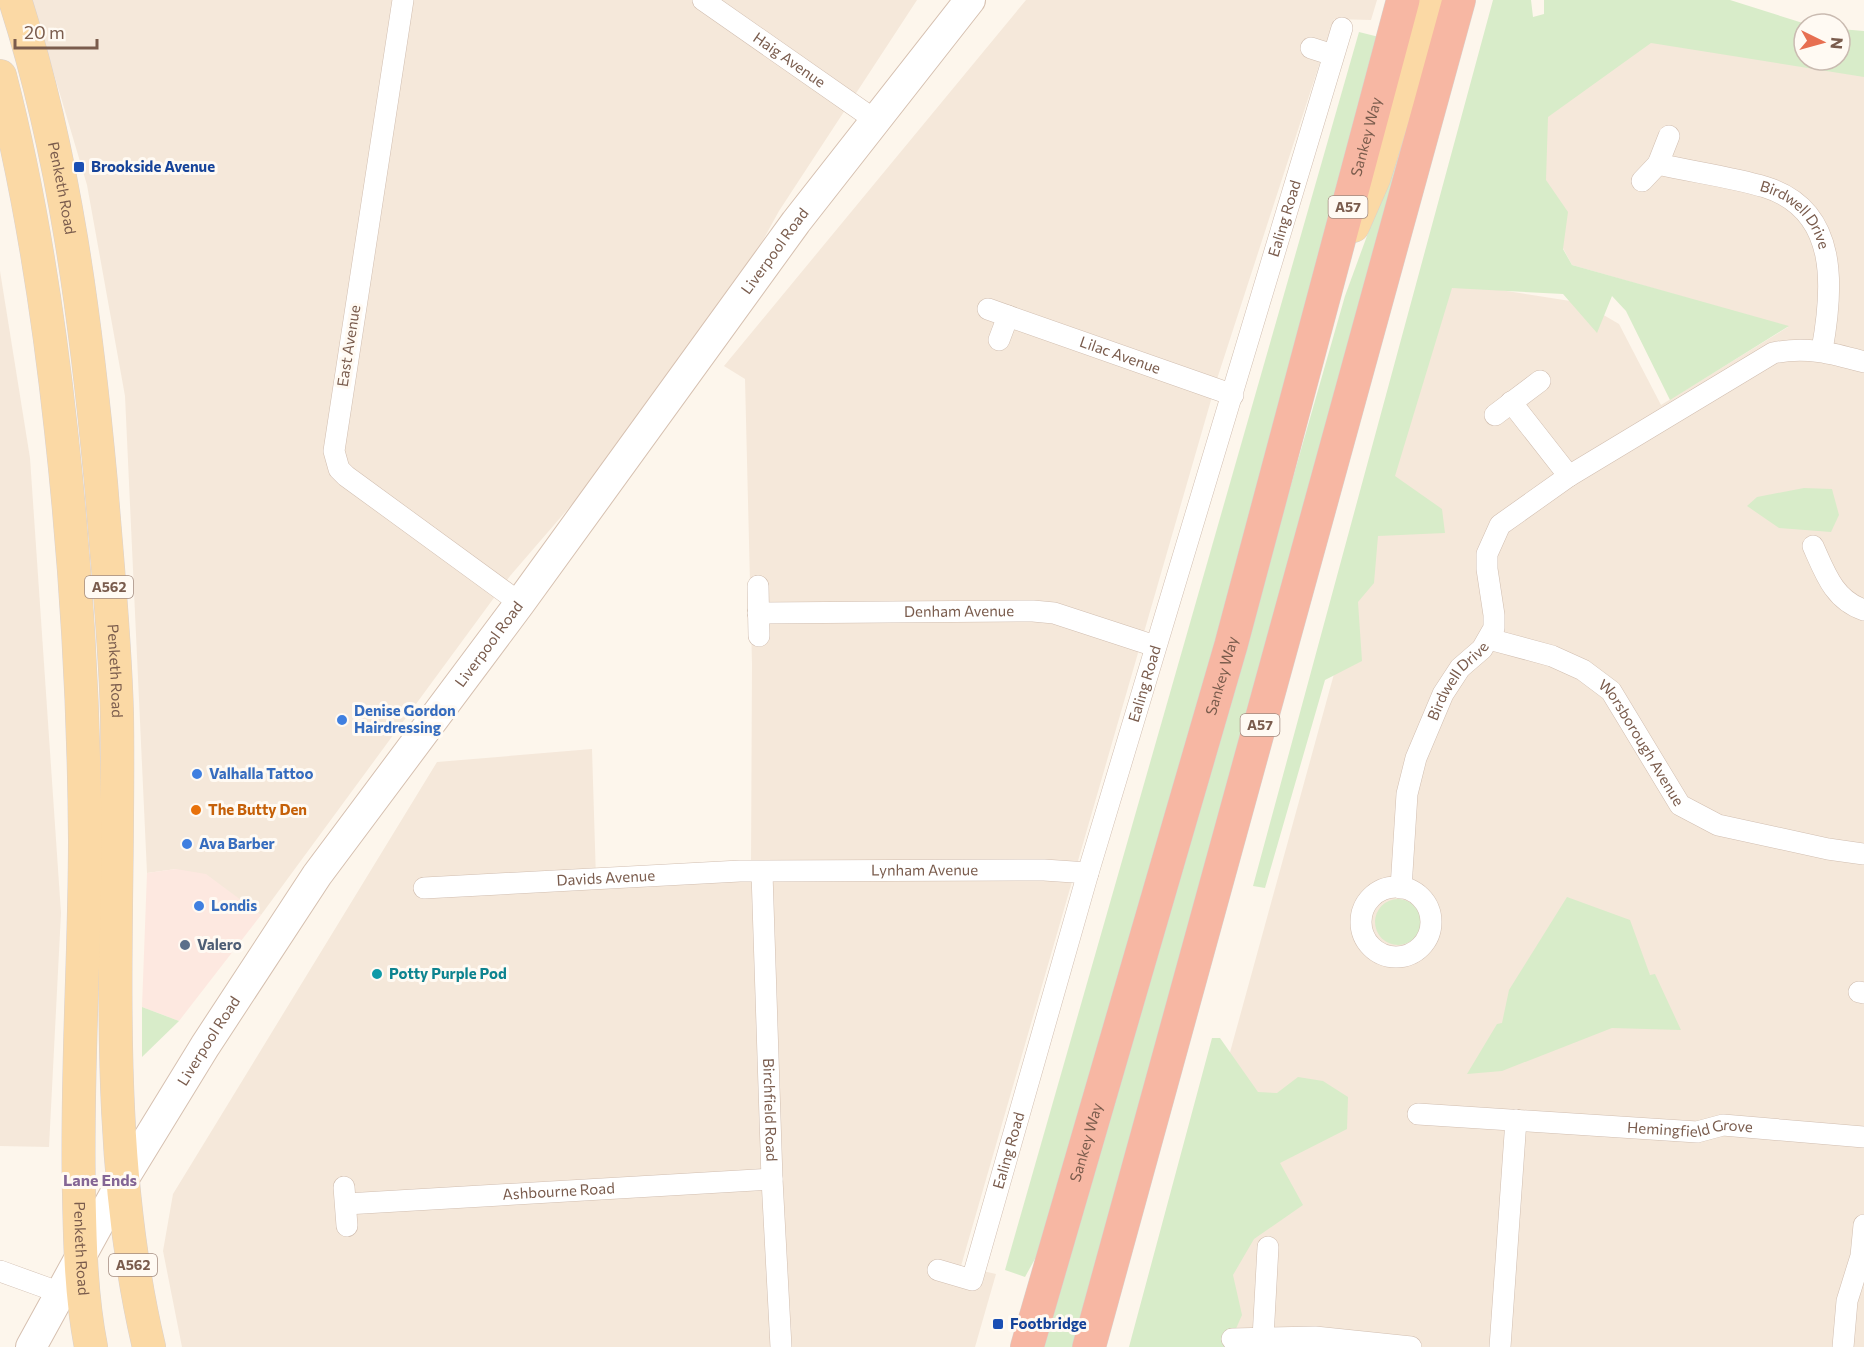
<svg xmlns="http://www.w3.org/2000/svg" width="1864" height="1347" font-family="Commissioner,sans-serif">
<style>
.residential{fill:#f5e8da;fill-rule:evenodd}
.commercial{fill:#fde8e0}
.green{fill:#d8ecc9}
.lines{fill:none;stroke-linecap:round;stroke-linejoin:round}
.street-casing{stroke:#d1beb0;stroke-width:22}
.secondary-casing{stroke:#d6c0b0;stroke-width:32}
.primary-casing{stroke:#dad1cd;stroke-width:34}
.highway-casing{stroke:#dad1cd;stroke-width:34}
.street{stroke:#fff;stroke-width:21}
.secondary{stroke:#fff;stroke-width:30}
.primary{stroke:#fbd9a5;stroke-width:33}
.highway{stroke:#f7b7a3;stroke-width:33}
.transit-dot{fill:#1a4fb4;stroke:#fffaf3;stroke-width:2}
.shop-dot{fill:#3f7fe0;stroke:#fffaf3;stroke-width:2}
.food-dot{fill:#e8710a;stroke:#fffaf3;stroke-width:2}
.service-dot{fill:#5c6f8a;stroke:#fffaf3;stroke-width:2}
.culture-dot{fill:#0f9aa8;stroke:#fffaf3;stroke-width:2}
.labels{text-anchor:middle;stroke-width:6;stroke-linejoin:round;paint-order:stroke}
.shield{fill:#fffaf3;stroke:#a28b7f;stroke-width:1.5}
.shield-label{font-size:14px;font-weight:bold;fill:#7a5c4d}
.street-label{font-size:15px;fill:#7a5c4d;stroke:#fffaf3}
.transit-label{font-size:15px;font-weight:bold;fill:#164399;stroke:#fffaf3;text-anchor:start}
.shop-label{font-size:15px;font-weight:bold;fill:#366cbe;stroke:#fffaf3;text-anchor:start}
.food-label{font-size:15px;font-weight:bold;fill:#c56008;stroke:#fffaf3;text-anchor:start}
.service-label{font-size:15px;font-weight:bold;fill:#4e5e75;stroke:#fffaf3;text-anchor:start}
.culture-label{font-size:15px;font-weight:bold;fill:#0d838f;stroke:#fffaf3;text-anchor:start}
.neighbourhood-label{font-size:16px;font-weight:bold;fill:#846695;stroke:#fffaf3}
</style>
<rect width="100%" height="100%" fill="#fdf6ec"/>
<g class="residential">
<path d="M32,0h885l-138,211 -80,146 -189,219 -249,339 -85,-46 -29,4 -22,-477 -38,-211z"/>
<path d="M1026,0h351l-6,20 -37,-1 -116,357 -257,890 35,8 -21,73h-793l-19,-96 10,-57 264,-432 155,-13 4,130 155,-13 1,-202 -7,-285 -21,-13z"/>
<path d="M1650,39l214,35v1273h-715l293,-1066 141,22 36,21 42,81 127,-78 -216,-62 -30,-56 -5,-99zM1629,920l28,75 -156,32z"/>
<path d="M0,271l30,187 31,455 -12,234 -49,-1z"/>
</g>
<path class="commercial" d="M176,869l30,5 55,41 -82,106 -37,-14 5,-134z"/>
<g class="green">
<path d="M1493,0h38l2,17 11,-3v-14h186l76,24 -2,36h36v-31l24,2v46l-213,-34 -103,74 -2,63 22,32 -5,37 9,16 217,61 -119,74 -44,-89 -14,-15 -15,37 -34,-39 -111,-6 -57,188 47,33 3,24 -67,3 -4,47 -16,19 4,59 -37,19 -60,208 -12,-2z"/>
<path d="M1359,32l24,6 -326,1181 -32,58 -20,-7z"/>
<path d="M1413,110l-340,1237h-29l301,-1051z"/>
<path d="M1804,488l28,1 7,26 -8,17 -52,-4 -32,-22 10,-9z"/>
<path d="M1567,897l63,23 20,55 5,-1 26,56 -69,-2 -110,43 -35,3 30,-50 5,-1 7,-33z"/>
<circle cx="1398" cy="922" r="23"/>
<path d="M142,1007l37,14 -37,36z"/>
<path d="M1212,1038h8l38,54 19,1 21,-16 25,4 25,16 -1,32 -67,34 23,42 -49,34 -21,36 9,40 -14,32h-99z"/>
</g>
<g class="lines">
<defs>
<g id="street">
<path d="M403,0l-69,451 5,18 7,7 174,127"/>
<path id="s1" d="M703,0l172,120"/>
<path d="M1311,48l22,7"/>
<path id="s2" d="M1658,164c35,8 73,13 107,23 75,23 68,103 57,163"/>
<path d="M1642,181l16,-17 11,-28"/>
<path id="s3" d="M988,309l245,86"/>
<path d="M999,340l9,-24"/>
<path d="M1511,402l58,74"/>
<path d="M1495,415l45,-34"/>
<path d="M1813,546c12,27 21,54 51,64"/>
<path d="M758,586l1,50"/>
<path id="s4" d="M758,613l275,-2 21,2 101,33"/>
<path id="s5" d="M1489,639l63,17 31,14 28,21 69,114 38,20 110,24 36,5"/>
<path id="s6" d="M762,873l10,306 9,168"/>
<circle cx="1396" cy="922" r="35"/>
<path id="s7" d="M424,888l316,-17 304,-1 44,3"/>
<path id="s8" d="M1401,888l6,-94 9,-36 27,-64 17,-26 22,-19 12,-21v-13l-7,-46v-15l13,-29 69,-49 204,-123c33,-7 59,0 91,9"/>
<path d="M1859,992l5,1"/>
<path id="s9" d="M1418,1114l279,18 26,-7 141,12"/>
<path d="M344,1187l3,39"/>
<path id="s10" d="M346,1204l426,-25"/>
<path id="s11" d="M938,1270l34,10 116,-407 254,-845"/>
<path d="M0,1271l61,22"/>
<path d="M1263,1338l5,-91"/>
<path d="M1232,1339l83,-2 96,10"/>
<path d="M1500,1347l16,-227"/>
<path d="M1843,1347l4,-46 14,-45 3,-31"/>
</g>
<g id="secondary">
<path id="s12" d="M31,1347l90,-164 84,-137 112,-171 203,-272 276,-381 174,-222"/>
</g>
<g id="primary">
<path id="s13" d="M15,0c50,156 71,320 86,483 6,77 14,154 16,232 3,211 -17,425 32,632"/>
<path id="s14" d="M0,76c30,116 48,234 61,354 15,136 23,273 24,410 0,118 -9,236 -6,354 1,51 2,102 12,153"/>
<path d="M1353,226l21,-48 55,-178"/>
</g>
<g id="highway">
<path id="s15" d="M1027,1347l204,-702 172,-645"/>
<path d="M1089,1347l370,-1347"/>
</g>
</defs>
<use href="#street" class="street-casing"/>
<use href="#secondary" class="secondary-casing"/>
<use href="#primary" class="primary-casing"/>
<use href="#highway" class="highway-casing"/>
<use href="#street" class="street"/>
<use href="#secondary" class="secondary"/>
<use href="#primary" class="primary"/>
<use href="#highway" class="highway"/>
</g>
<g class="transit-dot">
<rect x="73" y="161" width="12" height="12" rx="3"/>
<rect x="992" y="1318" width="12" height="12" rx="3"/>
</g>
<g class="shop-dot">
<circle cx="342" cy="720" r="6"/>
<circle cx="197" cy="774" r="6"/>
<circle cx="187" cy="844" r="6"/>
<circle cx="199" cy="906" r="6"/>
</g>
<circle class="food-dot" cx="196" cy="810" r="6"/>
<circle class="service-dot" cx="185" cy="945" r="6"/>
<circle class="culture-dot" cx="377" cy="974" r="6"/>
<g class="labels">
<g class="shield">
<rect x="1328.5" y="196" width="39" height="22" rx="4.5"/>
<rect x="85" y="576" width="48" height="22" rx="4.5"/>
<rect x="1240.5" y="714" width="39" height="22" rx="4.5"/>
<rect x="109" y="1254" width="48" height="22" rx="4.5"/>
</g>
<g class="shield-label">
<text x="1348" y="212">A57</text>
<text x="109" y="592">A562</text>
<text x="1260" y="730">A57</text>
<text x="133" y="1270">A562</text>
</g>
<g class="street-label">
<text dy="5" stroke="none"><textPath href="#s1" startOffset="105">Haig Avenue</textPath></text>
<text dy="5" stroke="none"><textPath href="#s15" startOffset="1257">Sankey Way</textPath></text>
<text dy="5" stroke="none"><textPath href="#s13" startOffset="194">Penketh Road</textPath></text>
<text dy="5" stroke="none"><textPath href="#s11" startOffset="1142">Ealing Road</textPath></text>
<text dy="5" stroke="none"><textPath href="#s2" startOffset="152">Birdwell Drive</textPath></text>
<text dy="5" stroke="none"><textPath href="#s12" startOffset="1326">Liverpool Road</textPath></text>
<text transform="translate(349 346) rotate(-81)" y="5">East Avenue</text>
<text dy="5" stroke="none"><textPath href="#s3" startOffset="140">Lilac Avenue</textPath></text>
<text dy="5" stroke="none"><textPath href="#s4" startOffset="201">Denham Avenue</textPath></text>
<text dy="5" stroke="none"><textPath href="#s12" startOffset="840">Liverpool Road</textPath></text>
<text dy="5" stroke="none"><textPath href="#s13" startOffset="680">Penketh Road</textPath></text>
<text dy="5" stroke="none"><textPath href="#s15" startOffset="699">Sankey Way</textPath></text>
<text dy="5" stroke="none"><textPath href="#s8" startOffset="220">Birdwell Drive</textPath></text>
<text dy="5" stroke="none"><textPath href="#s11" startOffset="656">Ealing Road</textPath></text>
<text dy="5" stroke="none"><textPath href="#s5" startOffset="194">Worsborough Avenue</textPath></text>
<text dy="5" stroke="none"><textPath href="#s7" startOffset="501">Lynham Avenue</textPath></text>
<text dy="5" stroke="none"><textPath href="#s7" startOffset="182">Davids Avenue</textPath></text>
<text dy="5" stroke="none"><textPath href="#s12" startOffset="354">Liverpool Road</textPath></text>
<text dy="5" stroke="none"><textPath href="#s6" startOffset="237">Birchfield Road</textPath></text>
<text dy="5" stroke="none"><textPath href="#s9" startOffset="273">Hemingfield Grove</textPath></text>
<text dy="5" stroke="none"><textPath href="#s15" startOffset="213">Sankey Way</textPath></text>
<text dy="5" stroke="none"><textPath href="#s11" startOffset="170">Ealing Road</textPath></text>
<text dy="5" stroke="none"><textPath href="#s10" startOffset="213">Ashbourne Road</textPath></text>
<text dy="5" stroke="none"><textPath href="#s14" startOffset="1179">Penketh Road</textPath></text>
</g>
<g class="transit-label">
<text x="91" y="172">Brookside Avenue</text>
<text x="1010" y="1329">Footbridge</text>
</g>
<g class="shop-label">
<text x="354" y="716">Denise Gordon<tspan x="354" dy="17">Hairdressing</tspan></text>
<text x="209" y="779">Valhalla Tattoo</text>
<text x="199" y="849">Ava Barber</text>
<text x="211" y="911">Londis</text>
</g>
<g class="food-label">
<text x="208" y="815">The Butty Den</text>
</g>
<g class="service-label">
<text x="197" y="950">Valero</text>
</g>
<g class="culture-label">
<text x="389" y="979">Potty Purple Pod</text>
</g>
<g class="neighbourhood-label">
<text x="100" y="1186">Lane Ends</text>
</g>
</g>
<g transform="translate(1822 42) rotate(95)"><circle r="28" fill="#fffaf3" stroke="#cabbb1" stroke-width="1.5"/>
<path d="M0-4.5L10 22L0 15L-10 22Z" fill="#e76f51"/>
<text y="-9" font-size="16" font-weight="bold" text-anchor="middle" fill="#7a5c4d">N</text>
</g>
<path d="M15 39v9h82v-9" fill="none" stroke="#7a5c4d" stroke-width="3"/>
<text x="24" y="39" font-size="18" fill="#7a5c4d" stroke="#fffaf3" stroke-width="4.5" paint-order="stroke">20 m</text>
</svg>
